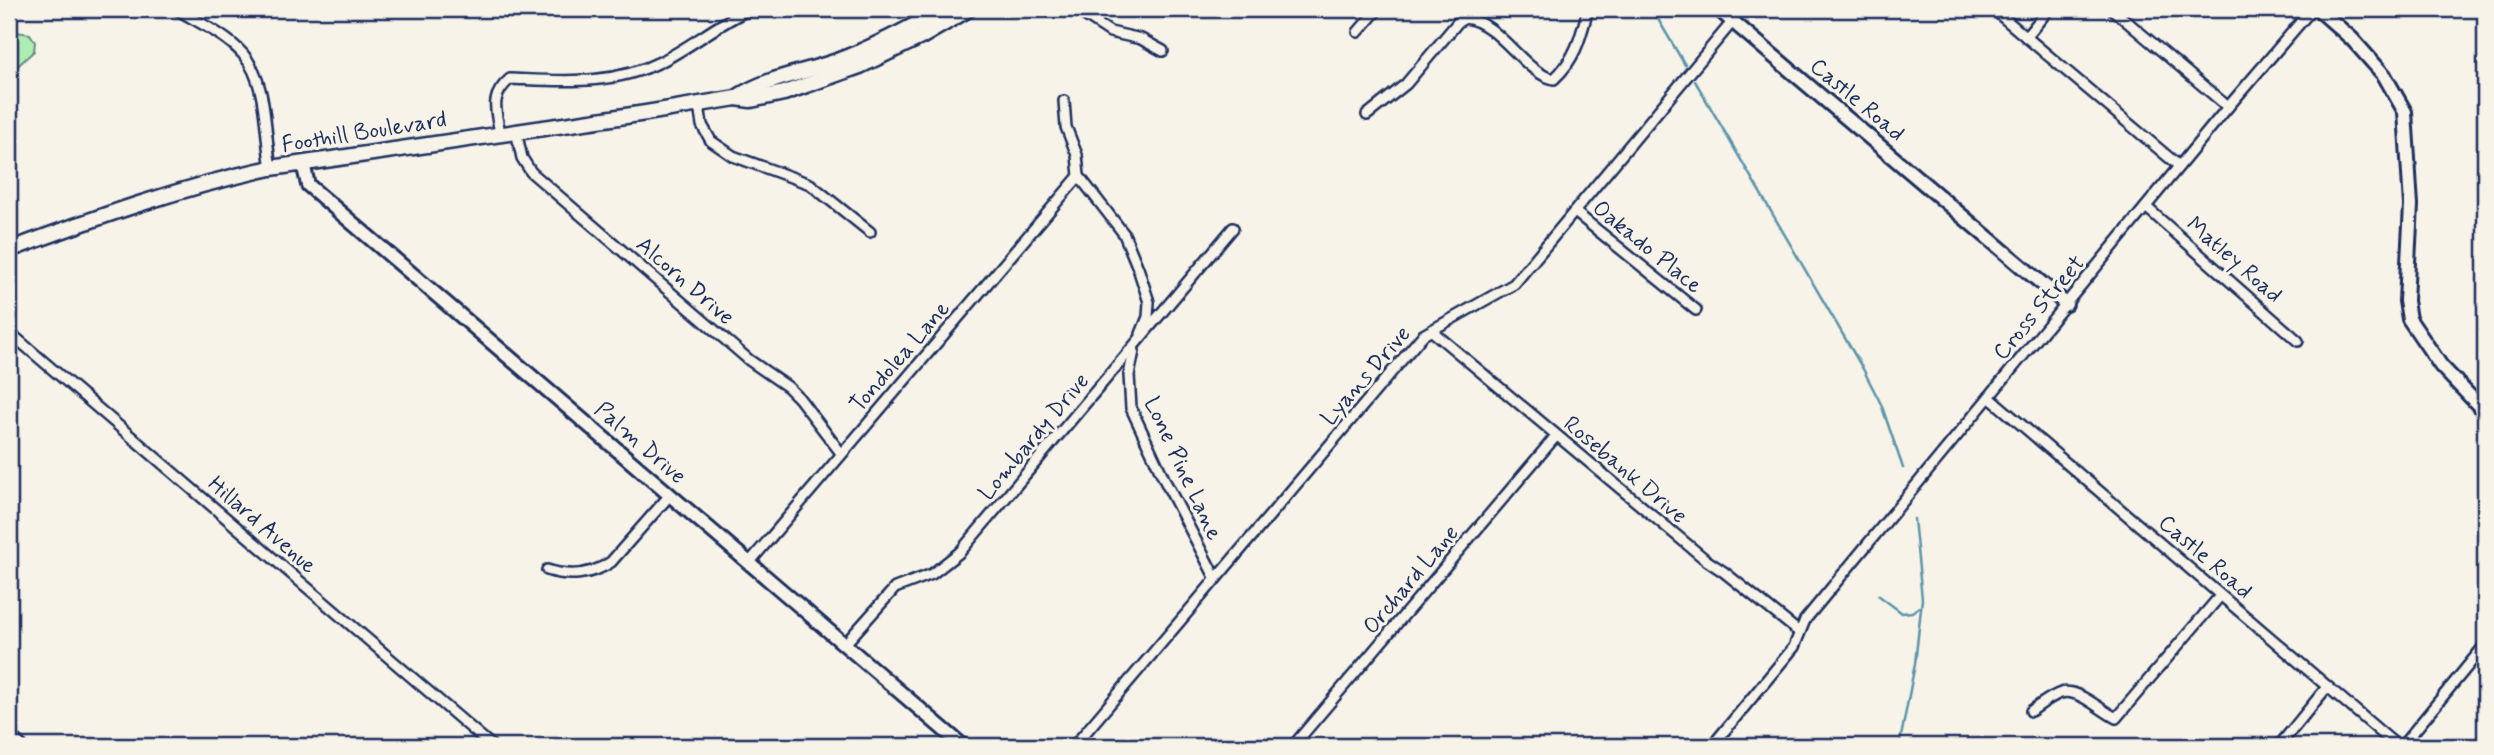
<svg xmlns="http://www.w3.org/2000/svg" width="2494" height="755" font-family="Mynerve,sans-serif">
<style>
.green{fill:#afecb2;stroke:#658e88;stroke-width:2}
.lines{fill:none;stroke-linecap:round;stroke-linejoin:round}
.stream{stroke:#5b94ab;stroke-width:2.5}
.street-casing{stroke:#1b2f5e;stroke-width:14}
.secondary-casing{stroke:#1b2f5e;stroke-width:18}
.primary-casing{stroke:#1b2f5e;stroke-width:19}
.street{stroke:#f7f3e8;stroke-width:9}
.secondary{stroke:#f7f3e8;stroke-width:12}
.primary{stroke:#f7f3e8;stroke-width:14}
.labels{text-anchor:middle;stroke-width:6;stroke-linejoin:round;paint-order:stroke}
.street-label{font-size:23px;fill:#1b2f5e;stroke:#f7f3e8}
</style>
<rect width="100%" height="100%" fill="#f7f3e8"/>
<filter id="ink" filterUnits="userSpaceOnUse"><feTurbulence type="fractalNoise" baseFrequency=".0143" numOctaves="2"/><feDisplacementMap in="SourceGraphic" scale="14" xChannelSelector="R" yChannelSelector="G"/><feConvolveMatrix kernelMatrix="1 2 1 2 8 2 1 2 1" color-interpolation-filters="sRGB"/></filter>
<g filter="url(#ink)">
<path class="green" d="M9,31l21,3 5,8 -1,9 -25,23z"/>
<g class="lines">
<g class="stream">
<path d="M1652,9l33,56"/>
<path d="M1695,81l168,288 18,35 22,64"/>
<path d="M1878,595l24,18 10,-1 7,-5"/>
<path d="M1900,742l15,-78 7,-65 -8,-80"/>
</g>
<defs>
<g id="street">
<path d="M176,9c22,13 50,26 67,45 25,30 21,77 28,114"/>
<path d="M1075,9l35,23 31,7 22,12"/>
<path d="M1993,9l186,157"/>
<path d="M2112,9l116,98"/>
<path d="M1358,32l20,-23"/>
<path d="M2026,37l23,-28"/>
<path d="M1064,101l2,26 11,28 2,21 45,58 14,34 11,34 -1,15 -7,17"/>
<path d="M699,105l3,20 9,16 22,15 77,28 60,48"/>
<path d="M1367,115l39,-31 52,-62 7,-4c35,4 59,56 89,61 22,-20 27,-43 34,-70"/>
<path d="M516,131l6,27 9,14 218,188 39,27 11,11 42,55"/>
<path d="M500,133c-4,-23 -11,-36 10,-54 53,2 103,7 152,-18 30,-15 57,-38 88,-52"/>
<path d="M2146,207l152,134"/>
<path d="M1575,212l121,98"/>
<path d="M1432,331l274,229 18,12 75,60"/>
<path d="M9,332l483,414"/>
<path d="M1134,351l-5,24 2,33 35,75 50,96"/>
<path d="M1989,397l408,349"/>
<path d="M749,563l330,-387"/>
<path d="M547,570c22,7 45,5 64,-8l59,-67"/>
<path d="M844,645l51,-57 37,-14 28,-22 273,-324"/>
<path d="M2031,711c9,-6 20,-15 30,-18 17,-5 39,17 55,25l104,-122"/>
<path d="M9,734l13,12"/>
<path d="M1074,746l349,-411 91,-51 219,-263"/>
<path d="M1293,746l263,-310"/>
<path d="M1712,746l82,-99 11,-27 423,-513 84,-98"/>
<path d="M2279,746l48,-59"/>
<path d="M2402,746l83,-101"/>
</g>
<g id="secondary">
<path d="M1718,9l348,295"/>
<path d="M2318,9l34,30 32,36 21,37 6,93 -5,96 3,18 32,47 44,46"/>
<path d="M303,163l5,22 655,561"/>
</g>
<g id="primary">
<path d="M736,98c30,-20 67,-25 101,-37 37,-14 72,-32 107,-52"/>
<path d="M9,250c86,-32 172,-63 262,-82l375,-55 90,-15 15,2 33,-7 76,-27 61,-29 48,-28"/>
</g>
</defs>
<use href="#street" class="street-casing"/>
<use href="#secondary" class="secondary-casing"/>
<use href="#primary" class="primary-casing"/>
<use href="#street" class="street"/>
<use href="#secondary" class="secondary"/>
<use href="#primary" class="primary"/>
</g>
</g>
<g class="labels">
<g class="street-label">
<text transform="translate(1858 99) rotate(40)" y="8">Castle Road</text>
<text transform="translate(364 131) rotate(-9)" y="8">Foothill Boulevard</text>
<text transform="translate(1648 246) rotate(39)" y="8">Oakado Place</text>
<text transform="translate(2235 259) rotate(41)" y="8">Matley Road</text>
<text transform="translate(686 280) rotate(41)" y="8">Alcorn Drive</text>
<text transform="translate(2038 307) rotate(-50)" y="8">Cross Street</text>
<text transform="translate(899 356) rotate(-49)" y="8">Tondolea Lane</text>
<text transform="translate(1365 375) rotate(-49)" y="8">Lyans Drive</text>
<text transform="translate(1033 436) rotate(-50)" y="8">Lombardy Drive</text>
<text transform="translate(641 442) rotate(41)" y="8">Palm Drive</text>
<text transform="translate(1184 468) rotate(65)" y="8">Lone Pine Lane</text>
<text transform="translate(1626 469) rotate(40)" y="8">Rosebank Drive</text>
<text transform="translate(263 524) rotate(41)" y="8">Hillard Avenue</text>
<text transform="translate(2206 556) rotate(41)" y="8">Castle Road</text>
<text transform="translate(1410 579) rotate(-50)" y="8">Orchard Lane</text>
</g>
</g>
<rect width="2494" height="755" fill="none" stroke="#f7f3e8" stroke-width="35"/>
<rect x="18" y="18" width="2459" height="720" fill="none" stroke="#1b2f5e" stroke-width="2.5" filter="url(#ink)"/>
</svg>
